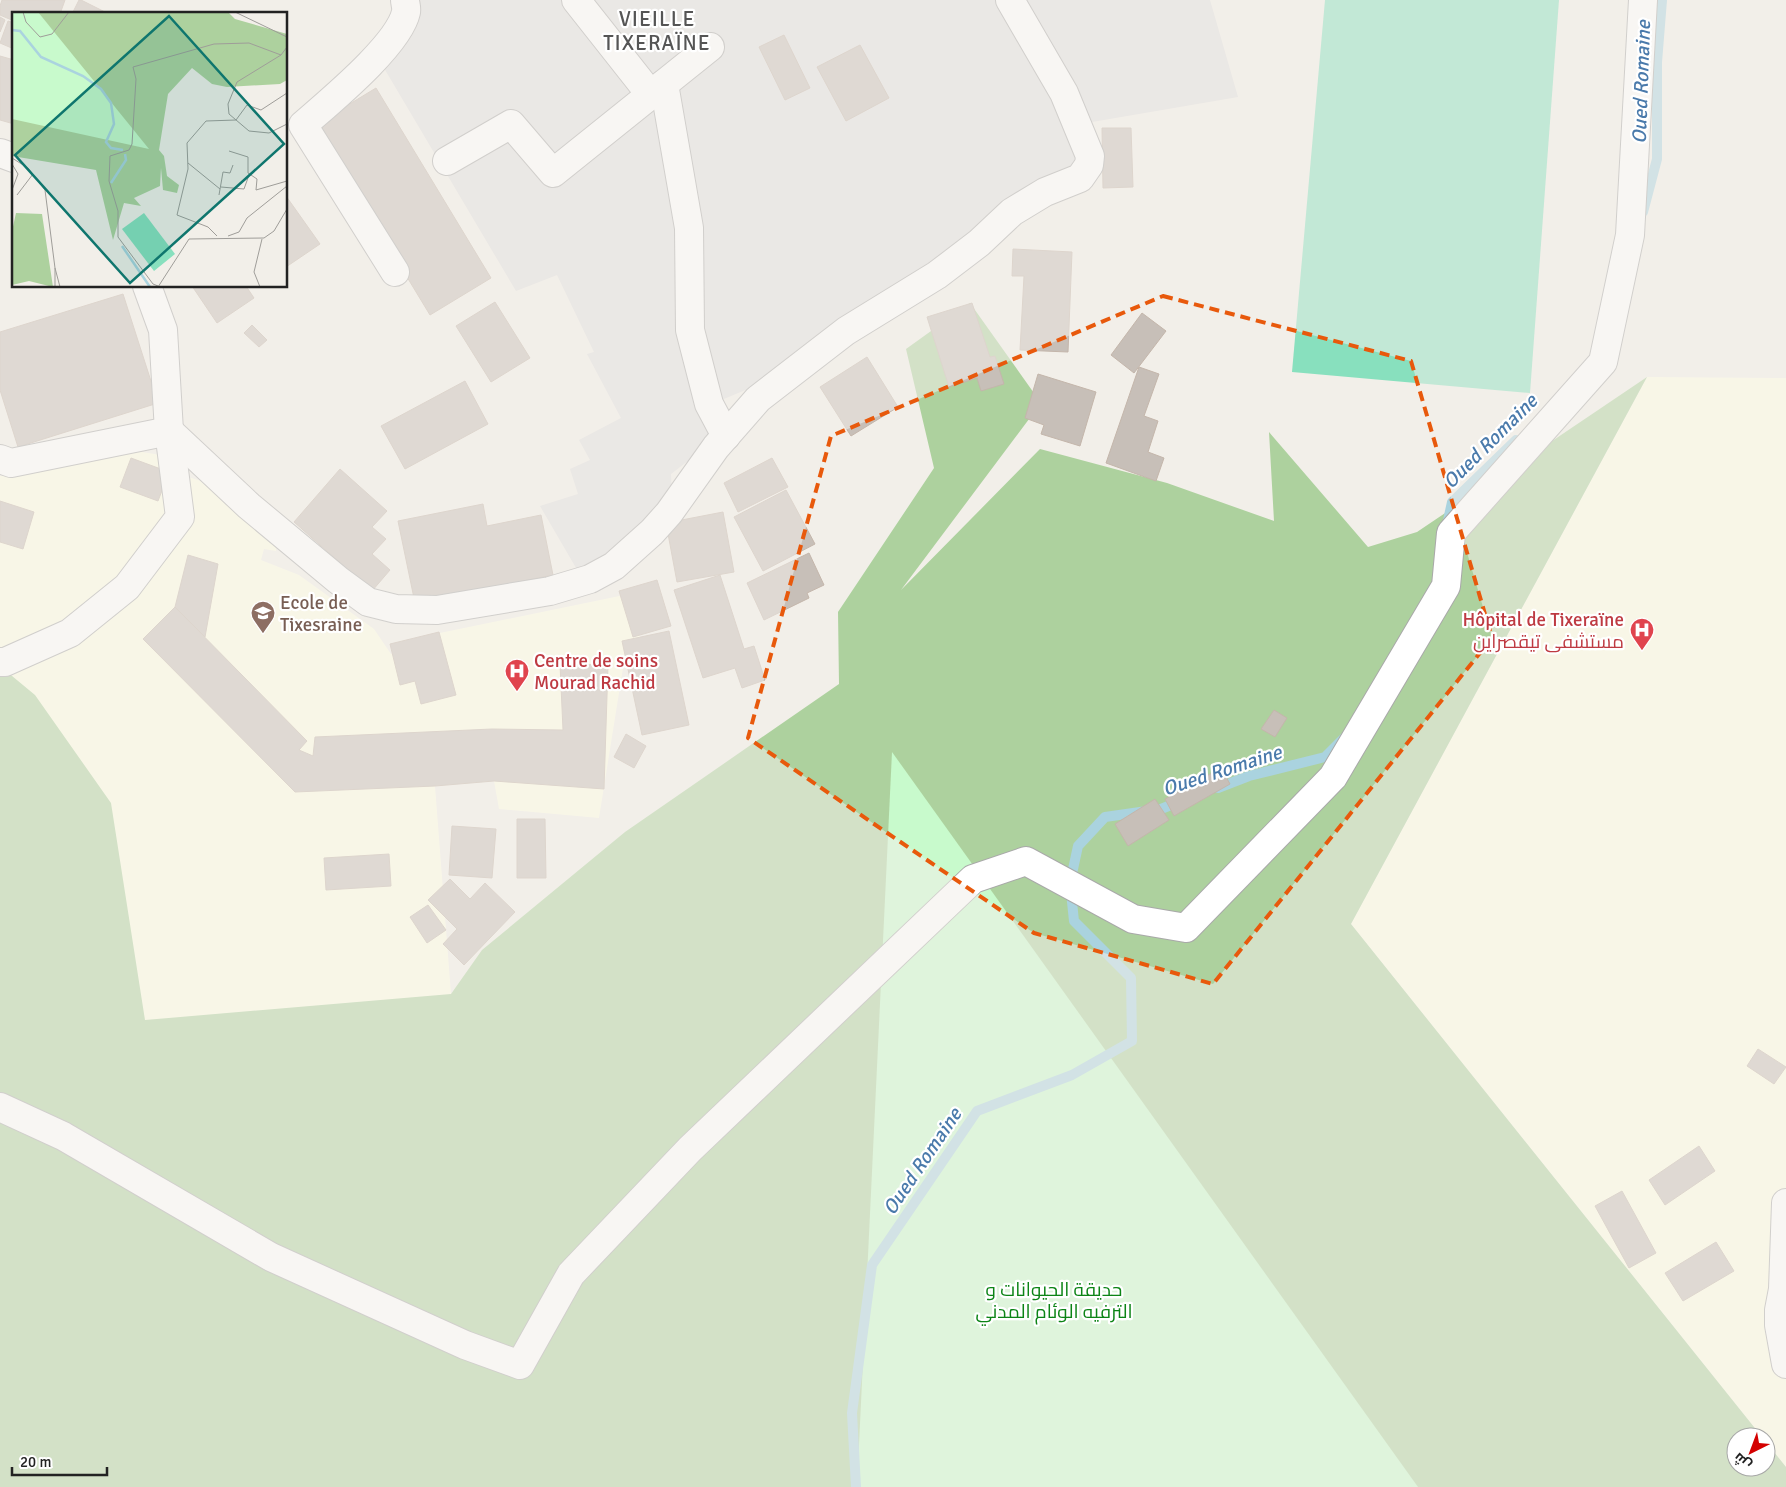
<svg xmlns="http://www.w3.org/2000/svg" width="1786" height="1487" font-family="Signika,Cairo,sans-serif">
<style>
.residential{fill:#e0dfdf}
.education{fill:#ffffe5}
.forest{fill:#add19e}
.park{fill:#c8facc}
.pitch{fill:#88e0be}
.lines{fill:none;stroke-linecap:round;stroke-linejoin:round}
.stream{stroke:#aad3df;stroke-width:10}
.building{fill:#c7bfb8;stroke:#c4b6ab}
.minor-casing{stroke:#a9a9a9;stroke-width:30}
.minor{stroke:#fff;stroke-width:28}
.marked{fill:none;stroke:#e8590c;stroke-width:4;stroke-dasharray:10 6;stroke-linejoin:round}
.labels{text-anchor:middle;stroke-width:4.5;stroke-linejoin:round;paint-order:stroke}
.education-label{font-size:19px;fill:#785e54;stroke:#fff;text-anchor:start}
.health-label{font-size:19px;fill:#be3a42;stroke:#fff;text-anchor:end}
.park-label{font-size:19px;fill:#0c8416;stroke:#fff}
.water-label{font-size:20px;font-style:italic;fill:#4a7aab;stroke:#fff}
.quarter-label{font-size:21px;letter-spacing:1px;fill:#555;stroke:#fff}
.inset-river{fill:none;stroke:#aad3df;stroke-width:2.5}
.inset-road{fill:none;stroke:#9f9d99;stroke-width:1}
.view{fill:#0f766e;fill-opacity:0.15;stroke:#0f766e;stroke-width:2.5}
.inset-edge{fill:none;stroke:#222;stroke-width:2.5}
</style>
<rect width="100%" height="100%" fill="#f2efe9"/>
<path class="residential" d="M410,0h800l28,97 -146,25 -18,4 10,36 -310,216 -55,23 -8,42 -40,31 1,25 -49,47 -44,27 -39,-67 38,-12 -8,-25 20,-9 -11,-20 42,-22 -34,-64 7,-2 -37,-77 -41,16 -135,-228z"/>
<g class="education">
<path d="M1647,377l139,1v1089l-20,-25v-5h-4l-411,-513z"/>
<path d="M111,447l68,11 -3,15 28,9 73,59 -1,10 -12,-2 -3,11 38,15 75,54 17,25h13l-3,-13 233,-48 7,51 -14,-1 -28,175 -100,-9 -5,-28 -59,5 16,208 -451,430v-948l85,-27z"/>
</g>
<path class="forest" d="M970,303l71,100 -140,187 139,-141 127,34 107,38 -5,-89 99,115 49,-15 230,-155 -296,547 411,513h-26v30h30v-25l20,25v20h-1786v-821l35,29 76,108 34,217 306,-26 31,-44 143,-118 214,-148 -1,-72 96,-144 -28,-119z"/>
<path class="park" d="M892,752l526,735h-561z"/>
<path class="pitch" d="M1325,0h234l-29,393 -238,-21z"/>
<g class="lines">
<g class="stream">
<path d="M1643,212l14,-53v-97l5,-62"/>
<path d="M1447,525l5,-23 64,-62"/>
<path d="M1218,788l31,-12 76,-19 19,-19"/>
<path d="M856,1487l-4,-74 20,-148 105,-154 95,-36 60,-34 -1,-63 -57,-57 -4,-38 8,-37 27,-29 56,-8 20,-8"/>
</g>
</g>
<g class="building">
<path d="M2,0h63l-5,14h-46v7l-14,-6v-9z"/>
<path d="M79,0h2l28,14h-37z"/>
<path d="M0,17l5,3 -5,12z"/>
<path d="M8,21l6,2v26l-14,-6z"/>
<path d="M784,35l26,53 -25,12 -26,-53z"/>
<path d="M860,45l29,53 -43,23 -29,-54z"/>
<path d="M0,56l14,4v64l-14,-4z"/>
<path d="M376,88l115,190 -61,37 -115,-190z"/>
<path d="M1102,128h29l2,59 -30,1z"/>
<path d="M286,196l34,48 -34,23z"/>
<path d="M1013,249l59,3 -4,100 -48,-2 4,-74h-12z"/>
<path d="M192,286h54l8,12 -37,25z"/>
<path d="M123,294l35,109 -140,44 -18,-57v-58z"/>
<path d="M495,302l35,56 -39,24 -35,-56z"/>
<path d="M972,303l18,54 5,-1 9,28 -23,7 -4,-13 -28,9 -22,-70z"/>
<path d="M1142,313l24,18 -32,42 -23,-18z"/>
<path d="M252,325l15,15 -8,7 -15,-14z"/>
<path d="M867,357l31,50 -47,29 -31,-49z"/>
<path d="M1139,367l20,7 -15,42 14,5 -10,31 16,6 -8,23 -50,-18z"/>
<path d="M1038,374l58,18 -16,54 -39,-12 3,-9 -19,-7z"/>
<path d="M465,381l23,43 -83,45 -24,-43z"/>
<path d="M131,458l38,14 -11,29 -38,-14z"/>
<path d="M772,458l16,29 -50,25 -14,-29z"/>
<path d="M340,469l47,42 -15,16 14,12 -14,15 18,16 -18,21 -78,-69z"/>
<path d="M786,490l29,54 -52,27 -29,-54z"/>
<path d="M0,501l34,11 -11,37 -23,-7z"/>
<path d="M483,504l4,22 54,-11 12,60 -138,28 -17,-82z"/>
<path d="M723,512l11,60 -57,10 -11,-59z"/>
<path d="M809,553l15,32 -17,8 2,5 -45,22 -17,-37z"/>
<path d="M188,555l30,9 -13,73 -30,-30z"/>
<path d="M720,575l24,74 10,-3 11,34 -23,8 -7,-20 -32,10 -29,-88z"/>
<path d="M657,580l14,46 -38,11 -14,-46z"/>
<path d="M175,607l132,134 -8,9 14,6 2,-19 177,-8 71,1 -3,-66 48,1 -4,124 -110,-8 -59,5 -140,6 -152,-153z"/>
<path d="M669,631l20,94 -47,10 -20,-94z"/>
<path d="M439,632l17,63 -35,9 -6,-23 -15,4 -10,-41z"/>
<path d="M1274,710l13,8 -12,19 -14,-8z"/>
<path d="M626,734l20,12 -12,22 -20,-11z"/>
<path d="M1221,768l9,16 -56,32 -9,-17z"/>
<path d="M1155,799l14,21 -41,26 -13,-22z"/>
<path d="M517,819h28l1,59h-29z"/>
<path d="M452,826l44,3 -4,49 -43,-3z"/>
<path d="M389,854l2,32 -65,4 -2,-32z"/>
<path d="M450,879l20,20 15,-16 30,29 -51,53 -21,-21 14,-15 -29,-29z"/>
<path d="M428,905l18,25 -19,13 -17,-26z"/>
<path d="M1758,1049l28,18 -12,17 -27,-18z"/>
<path d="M1699,1146l16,25 -50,34 -16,-25z"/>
<path d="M1622,1191l34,62 -27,15 -34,-62z"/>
<path d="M1716,1242l18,29 -51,30 -18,-28z"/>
</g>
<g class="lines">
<defs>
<g id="minor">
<path d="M576,0l75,95"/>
<path d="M664,84l25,144 1,102 19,74 17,32"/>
<path d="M0,153l14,5"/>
<path d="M447,161l64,-37 42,49 157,-126"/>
<path d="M395,272l-92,-147c26,-23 96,-80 103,-113 1,-4 -1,-8 -1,-12"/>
<path d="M169,431l80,75 89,74 30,22 28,7 41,1 113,-19 40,-12 24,-13 38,-34 17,-19 47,-66 42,-48 88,-68 91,-56 42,-32 33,-31 33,-20 35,-14 9,-13 1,-9 -26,-63 -54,-93"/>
<path d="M0,459l11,4 158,-32"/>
<path d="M0,662h5l65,-29 57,-46 53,-70 -11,-86 -6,-101 -16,-44"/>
<path d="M0,1107l63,29 208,121 194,88 55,20 51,-91 119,-125 283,-270 53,-18 107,58 53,9 147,-151 113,-191 5,-53 152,-171 27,-127 13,-235"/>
<path d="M1786,1203l-3,86 -4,21v15l7,39"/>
</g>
</defs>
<use href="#minor" class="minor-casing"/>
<use href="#minor" class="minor"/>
</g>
<path d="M0 0H1786V1487H0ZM1163,296l248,65 81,277 -279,346 -179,-51 -286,-195 83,-302z" fill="#f2efe9" fill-opacity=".55" fill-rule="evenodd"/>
<path class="marked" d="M1163,296l248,65 81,277 -279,346 -179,-51 -286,-195 83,-302z"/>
<defs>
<symbol id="school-pin" viewBox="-11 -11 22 30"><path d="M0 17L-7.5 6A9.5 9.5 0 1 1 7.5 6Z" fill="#8d6e63" stroke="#fff"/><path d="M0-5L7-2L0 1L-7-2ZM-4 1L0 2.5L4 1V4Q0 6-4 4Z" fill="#fff"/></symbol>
<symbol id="hospital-pin" viewBox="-11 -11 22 30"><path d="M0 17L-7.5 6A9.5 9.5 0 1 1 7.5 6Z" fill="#e0444e" stroke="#fff"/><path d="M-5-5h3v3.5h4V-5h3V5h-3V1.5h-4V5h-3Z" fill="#fff"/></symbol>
</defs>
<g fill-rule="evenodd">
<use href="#school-pin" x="249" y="599" width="28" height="38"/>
<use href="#hospital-pin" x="1628" y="616" width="28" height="38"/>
<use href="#hospital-pin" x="503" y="657" width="28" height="38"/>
</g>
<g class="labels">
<g class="education-label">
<text x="280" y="609">Ecole de<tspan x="280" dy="22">Tixesraine</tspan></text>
</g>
<g class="health-label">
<text x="1624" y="626">Hôpital de Tixeraïne<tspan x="1624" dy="22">مستشفى تيقصراين</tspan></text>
<text x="534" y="667" text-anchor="start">Centre de soins<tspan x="534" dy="22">Mourad Rachid</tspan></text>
</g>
<g class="park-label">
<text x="1054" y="1296">حديقة الحيوانات و<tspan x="1054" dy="22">الترفيه الوئام المدني</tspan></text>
</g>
<g class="water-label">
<text transform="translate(1641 82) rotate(-88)" y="7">Oued Romaine</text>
<text transform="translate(1490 441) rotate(-45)" y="7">Oued Romaine</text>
<text transform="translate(1222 770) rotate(-18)" y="7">Oued Romaine</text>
<text transform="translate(922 1161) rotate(-56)" y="7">Oued Romaine</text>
</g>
<g class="quarter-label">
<text x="657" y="26">VIEILLE<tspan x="657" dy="24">TIXERAÏNE</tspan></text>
</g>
</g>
<g transform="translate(12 12)">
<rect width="275" height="275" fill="#f2efe9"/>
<path d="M0,0h216l7,7 52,15v46l-7,4 -53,3 -15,-3 -20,-16 -24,26 -9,56 5,6 3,20 12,9 -2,8 -14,-3 -2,-22 -1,18 -26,12 7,8 -17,-3 -11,37 -17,-70 -84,-14zM4,201l26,1 11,73 -24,-6 -17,4v-54z" fill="#add19e"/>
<path d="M0,0h26l111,137 -137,-30z" fill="#c8facc"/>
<path d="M132,201l31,41 -21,17 -32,-42z" fill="#88e0be"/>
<path class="inset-river" d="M0,18l8,1 21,26 42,19 18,13 10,14 3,21 -8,18 5,6 12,2M99,171l15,-23 -1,-6M110,234l28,41"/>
<path class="inset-road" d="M11,0l3,10 14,15 12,-3 17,-22M223,0l52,25M275,35l-6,8 -44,27 -9,22 1,10 20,17 20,2 18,-9M224,108l11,-15 14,5 26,-17M217,139l19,6v16l9,6 -1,11 31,-9M0,146l16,10 17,22 10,78M176,151l32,26M0,152l6,10 -6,16M209,175l23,2 5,-14M5,183l16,-21M207,183l4,-23 7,1 3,-8M205,224l-9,-9 -31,-12 11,-46 -1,-26 19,-22 30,-1M216,224l11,-4 8,-14 40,-32M146,274l-5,-2 -35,-47v-26l-9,-30 1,-25 19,-6 3,-6 4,-65 -3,-12 81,-23 35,-1 32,12M43,275v-19l5,19M146,275l31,-48 75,-1 10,-7 13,-22M248,275l-6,-15 8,-33"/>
<path class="view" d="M157,4l115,128 -154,139 -115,-128z"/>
<rect width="275" height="275" class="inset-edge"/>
</g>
<g transform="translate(1751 1452) rotate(222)"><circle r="24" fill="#ffffff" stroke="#a7a7a7"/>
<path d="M0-4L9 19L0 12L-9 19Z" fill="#d40000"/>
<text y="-8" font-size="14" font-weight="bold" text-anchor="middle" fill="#222222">ش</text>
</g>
<path d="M12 1467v8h95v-8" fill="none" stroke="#222222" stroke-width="2.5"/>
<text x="20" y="1467" font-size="15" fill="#222222" stroke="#ffffff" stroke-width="4" paint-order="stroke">20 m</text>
</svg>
